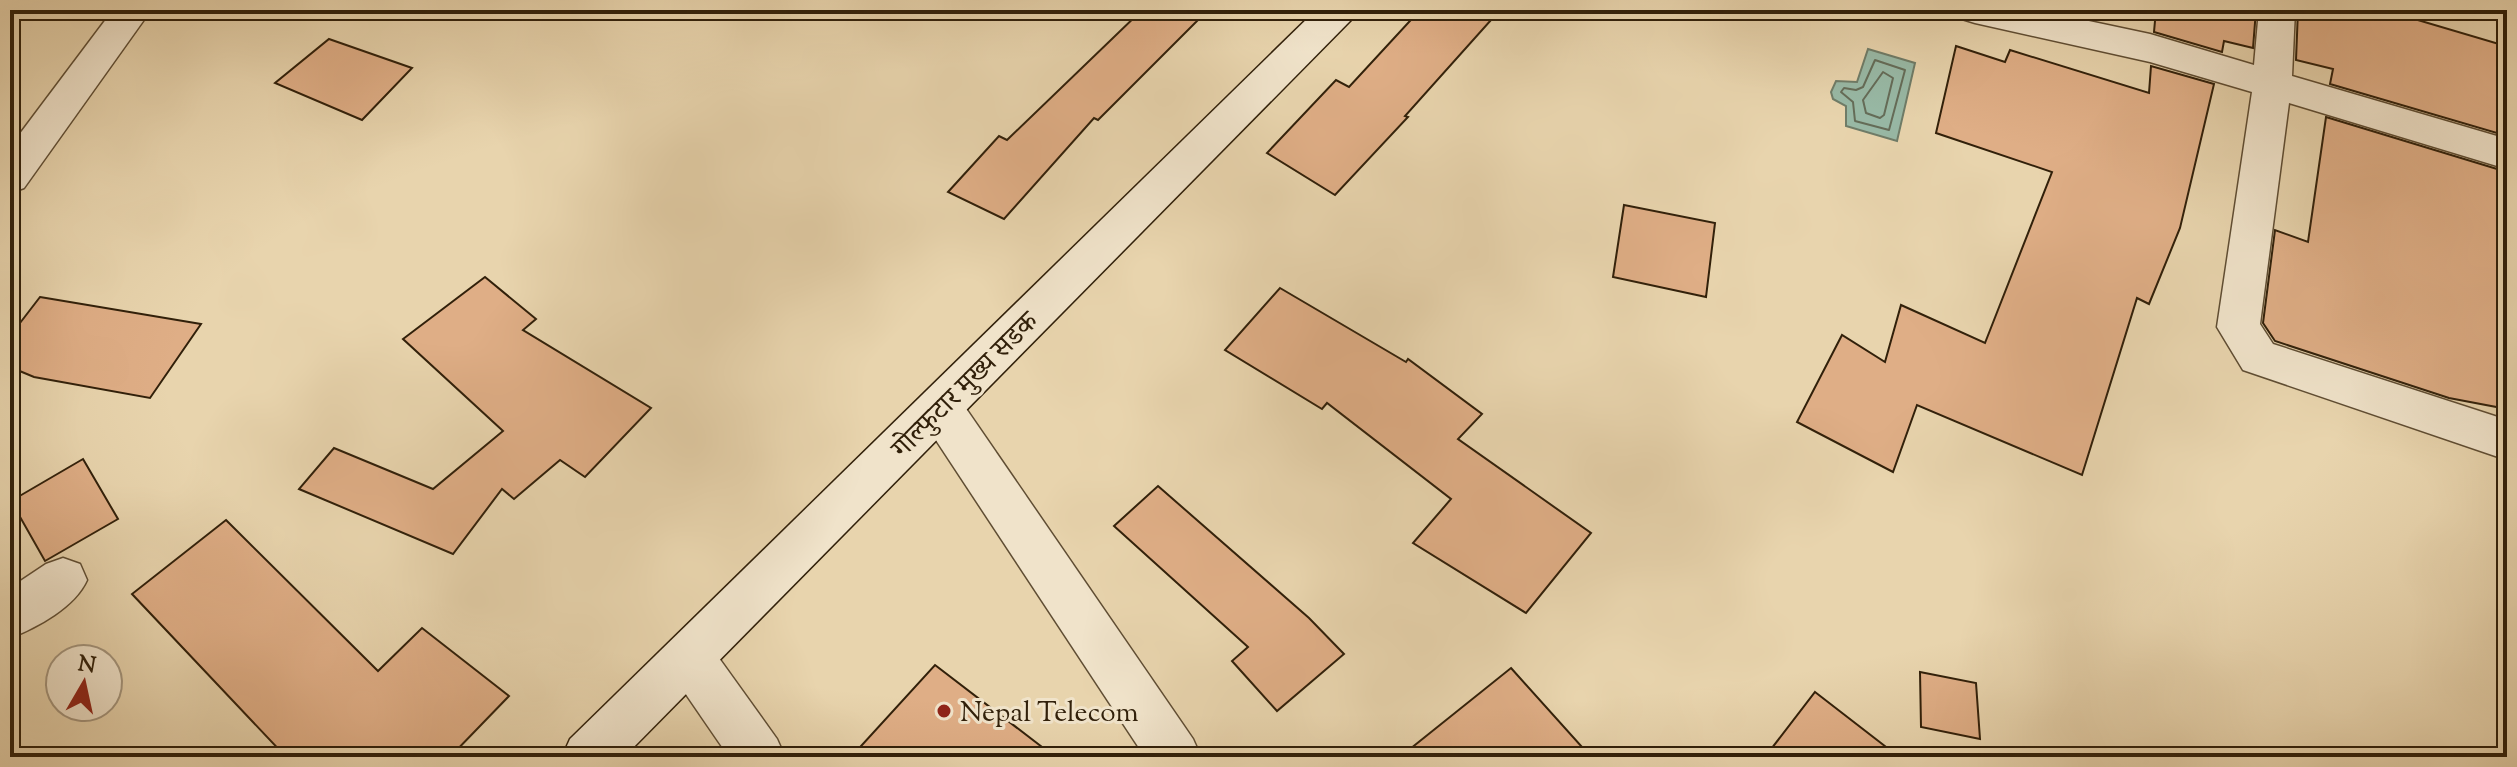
<svg xmlns="http://www.w3.org/2000/svg" width="2517" height="767" font-family="'Sorts Mill Goudy','Noto Serif Devanagari',serif">
<style>
.water{fill:#98b9a6;stroke:#6f7c68;stroke-width:2}
.lines{fill:none;stroke-linecap:round;stroke-linejoin:round}
.shore{stroke:#646c58;stroke-width:2}
.building{fill:#dfae86;stroke:#31200a;stroke-width:2}
.minor-casing{stroke:#5f4d33;stroke-width:3}
.secondary-casing{stroke:#31200a;stroke-width:3}
.minor{fill:#f0e3ca;fill-rule:evenodd}
.secondary{fill:#f0e3ca;fill-rule:evenodd}
.poi-dot{fill:#8f2418;stroke:#f0e3ca;stroke-width:3}
.labels{text-anchor:middle;stroke-width:6;stroke-linejoin:round;paint-order:stroke}
.street-label{font-size:28px;fill:#31200a;stroke:#f0e3ca}
.poi-label{font-size:28px;fill:#31200a;stroke:#f0e3ca;text-anchor:start}
</style>
<rect width="100%" height="100%" fill="#e8d4ad"/>
<filter id="stains"><feTurbulence type="fractalNoise" baseFrequency=".0025" numOctaves="4"/><feColorMatrix values="0 0 0 0 .2 0 0 0 0 .09 0 0 0 0 .02 0 0 0 .5 -.17"/></filter>
<radialGradient id="worn" r=".72"><stop offset=".6" stop-color="#630" stop-opacity="0"/><stop offset="1" stop-color="#630" stop-opacity=".3"/></radialGradient>
<path class="water" d="M1868,49l47,14 -18,78 -51,-15v-20l-13,-7 -2,-7 5,-11 21,1z"/>
<g class="lines">
<g class="shore">
<path d="M1875,60l30,10 -16,60 -34,-9 -2,-19 -12,-10 3,-4 12,2 7,-3z"/>
<path d="M1883,72l10,6 -9,37 -4,3 -14,-5 -3,-13z"/>
</g>
</g>
<g class="building">
<path d="M1142,10h44l11,11 -99,99 -4,-2 -90,101 -56,-27 51,-56 8,4z"/>
<path d="M1420,10h80l-95,106 3,1 -73,78 -68,-42 69,-73 13,7z"/>
<path d="M2156,10h100l-3,38 -29,-7 -2,11 -68,-20z"/>
<path d="M2298,10h86l115,34 8,54v38l-177,-52 3,-15 -37,-9z"/>
<path d="M329,39l83,29 -50,52 -87,-37z"/>
<path d="M1956,46l49,16 5,-12 139,43 2,-27 63,18 -34,144 -31,76 -12,-6 -55,177 -165,-70 -24,67 -96,-50 45,-87 43,27 16,-57 84,38 67,-171 -116,-39z"/>
<path d="M2326,117l181,55v237l-58,-11 -174,-57 -12,-18 12,-93 33,12z"/>
<path d="M1624,205l91,18 -9,74 -93,-20z"/>
<path d="M485,277l51,42 -13,11 128,78 -66,69 -25,-17 -46,39 -12,-10 -49,65 -154,-65 35,-41 99,41 70,-58 -100,-92z"/>
<path d="M1280,288l126,74 2,-3 74,55 -24,25 133,94 -65,80 -113,-70 38,-44 -124,-96 -5,6 -97,-59z"/>
<path d="M40,297l161,27 -51,74 -116,-21 -24,-10v-31z"/>
<path d="M83,459l35,60 -73,42 -34,-60z"/>
<path d="M1158,486l151,132 35,36 -67,57 -45,-50 16,-14 -134,-121z"/>
<path d="M226,520l152,151 44,-43 87,68 -59,61h-164l-154,-163z"/>
<path d="M935,665l120,92h-204z"/>
<path d="M1511,668l80,89h-191z"/>
<path d="M1920,672l56,11 4,56 -59,-12z"/>
<path d="M1815,692l84,65h-134z"/>
</g>
<g class="lines">
<defs>
<g id="minor">
<path d="M113,10h38l-127,178 -14,5v-46z"/>
<path d="M1957,10h80l113,24 104,31 5,-55h36l-3,66 215,63v30l-218,-66 -29,221 13,20 234,76v40l-264,-90 -26,-43 35,-235 -102,-30 -175,-39 -13,-4z"/>
<path d="M940,389l16,5 237,345 8,18h-56l-221,-335 -6,-14 6,-14z"/>
<path d="M63,558l17,6 7,16c-12,27 -49,47 -77,58v-50l36,-24z"/>
<path d="M689,633l17,7 71,99 8,18h-56l-57,-83 -8,-17 8,-17z"/>
</g>
<path id="secondary" d="M1316,10h41l-5,9 -728,738h-62l8,-18z"/>
</defs>
<use href="#minor" class="minor-casing"/>
<use href="#secondary" class="secondary-casing"/>
<use href="#minor" class="minor"/>
<use href="#secondary" class="secondary"/>
</g>
<circle class="poi-dot" cx="944" cy="711" r="8"/>
<g class="labels">
<g class="street-label">
<text transform="translate(964 384) rotate(-45)" y="10">गोल्फुटार मुख्य सडक</text>
</g>
<g class="poi-label">
<text x="960" y="721">Nepal Telecom</text>
</g>
</g>
<rect width="2517" height="767" fill="none" stroke="#e8d4ad" stroke-width="40"/>
<rect x="12" y="12" width="2493" height="743" fill="none" stroke="#31200a" stroke-width="4"/>
<rect x="20" y="20" width="2477" height="727" fill="none" stroke="#31200a" stroke-width="2"/>
<g transform="translate(84 683) rotate(9)"><circle r="38" fill="#f0e3ca" stroke="#a4957d" stroke-width="2"/>
<path d="M0-6L14 30L0 20L-14 30Z" fill="#8f2418"/>
<text y="-12" font-size="22" font-weight="bold" text-anchor="middle" fill="#31200a">N</text>
</g>
<rect width="100%" height="100%" filter="url(#stains)"/>
<rect width="100%" height="100%" fill="url(#worn)"/>
</svg>
